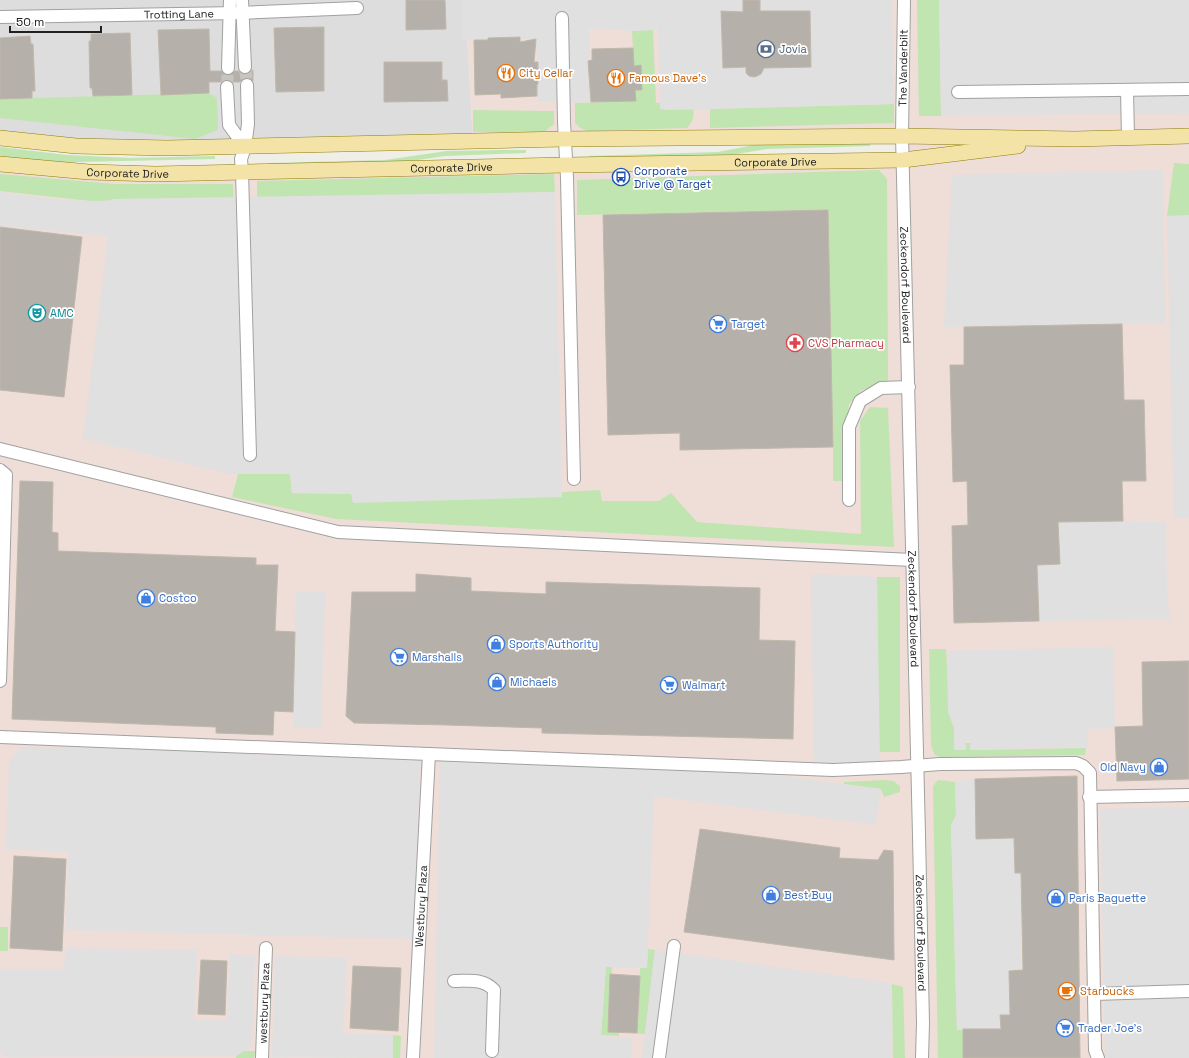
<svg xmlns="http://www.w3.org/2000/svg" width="1189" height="1058" font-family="'Space Grotesk',sans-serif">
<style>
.residential{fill:#dedddd}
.commercial{fill:#efddd8}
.grass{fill:#c0e5b1}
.parking{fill:#e0e0e0}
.building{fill:#b5b1aa;stroke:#c0b8aa}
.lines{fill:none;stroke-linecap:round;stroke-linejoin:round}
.minor-tunnel{stroke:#c6c5bf;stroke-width:12;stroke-dasharray:12 6;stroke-linecap:butt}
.minor-casing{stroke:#a1a1a1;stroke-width:14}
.major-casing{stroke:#8f7e0d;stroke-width:16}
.minor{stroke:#fff;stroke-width:12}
.major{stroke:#f4e3a7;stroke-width:15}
.labels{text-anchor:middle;stroke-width:3.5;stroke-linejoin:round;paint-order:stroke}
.street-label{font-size:11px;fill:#202020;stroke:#fff}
.service-label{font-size:11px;fill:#4e5e75;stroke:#fff;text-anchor:start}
.food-label{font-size:11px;fill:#c56008;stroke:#fff;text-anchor:start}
.transit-label{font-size:11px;fill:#164399;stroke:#fff;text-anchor:start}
.culture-label{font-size:11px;fill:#0d838f;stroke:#fff;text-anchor:start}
.shop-label{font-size:11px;fill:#366cbe;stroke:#fff;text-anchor:start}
.health-label{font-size:11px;fill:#be3a42;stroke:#fff;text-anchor:start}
</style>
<rect width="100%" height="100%" fill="#efeee7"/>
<path class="residential" d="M0,0h465l8,140 -215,5 -258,-7z"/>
<path class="commercial" d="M465,0h724v1058h-1189v-894l65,7 838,-11 -1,-23 -429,3z"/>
<g class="grass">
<path d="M917,0h22l2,116h-22z"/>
<path d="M653,30l3,73 37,-2c0,12 3,18 -6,27l-100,3 -8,-4 -4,-4v-20l61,-2 -1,-11h7l-1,-24h-7l-2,-35z"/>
<path d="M208,93l9,5 1,32 -23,9 -195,-21v-19z"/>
<path d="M894,104v19l-184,5v-19z"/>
<path d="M473,110l81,1v13l-10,8h-71z"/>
<path d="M870,142v4l-103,3 -36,6 -141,5 -1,-4 129,-4 36,-7 29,-2z"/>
<path d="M0,147l67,8 63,3 85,-2v3l-138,3 -14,2 -63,-5z"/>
<path d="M503,150h23v3l-81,3 -34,5 -140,5 -1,-3 115,-3 62,-9z"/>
<path d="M1174,163l15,1v54l-22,-2z"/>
<path d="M879,170l8,9 1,202 -26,9 -13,14 -7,77h-9v-34l-5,-237 -251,5v-35z"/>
<path d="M0,174l114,10h119l1,29 -117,-9 -117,-13z"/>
<path d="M554,174l1,18 -298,8v-19z"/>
<path d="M870,407l18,1 6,139 -558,-28 -104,-22 8,-30 49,-1 3,27 270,4v-5l38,-2 2,11h57l12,-8 26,29 164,12 -1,-113z"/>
<path d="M877,577h23v175h-21z"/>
<path d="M929,649h17l4,68 4,11 1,22h11v-7h4v7l116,-2 -1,7 -145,2 -5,-2 -4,-9z"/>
<path d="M885,780l8,1 7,5v6l-16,5 -3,-8 -37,-5v-2z"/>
<path d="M938,780l17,2 1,34 -5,9 6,205 6,-1v29h-25l-5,-272z"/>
<rect x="0" y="927" width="8" height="24"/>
<path d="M648,949l7,1 -10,84 -16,-1 9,-10 2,-55h7z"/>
<path d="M606,966l6,1 -4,64 11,1v4l-18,-1z"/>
<path d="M892,984l11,3 2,71h-12z"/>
<path d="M393,1035l8,1 -1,22h-9z"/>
<path d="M236,1051h19l-1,7h-18z"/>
</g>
<g class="parking">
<path d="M461,0h431l2,104 -225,6 -9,-1 -2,-82 -5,3 -21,1 -43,-3 2,74 -16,1 -37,-2 -2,-62 -74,1z"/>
<path d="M939,0h250v113l-248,3z"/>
<path d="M1163,170l2,153 -221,4 8,-152z"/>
<path d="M0,192l64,8 34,1 14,-1v-1l443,-7 7,305 -209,6 -2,-9 -59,-1 -2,-19h-60l-147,-35 25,-203 -108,-10z"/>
<path d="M1189,215v303h-15l-7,-302z"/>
<path d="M1123,521l43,1 1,72 3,25 -131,2 -2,-56 22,-1 -1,-42z"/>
<path d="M811,574l66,3 3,185 -66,1z"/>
<path d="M296,591l29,1 -4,136 -28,-1z"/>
<path d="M1114,647v26l1,55 -28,1 1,18 -118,3v-9l-2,-1 -2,1v9h-12v-23l-6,-15 -1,-61z"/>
<path d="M21,747h74l175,8 39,-2 112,-2 -8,188 -347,-9 2,-78 -62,-3 3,-88z"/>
<path d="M440,753l219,7 222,29 -5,36 -222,-29 -7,172 -41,-1 -5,69 31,2 -1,20h-197z"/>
<path d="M975,779l1,60 38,-1 1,35h6v97l-12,1 1,44h-10l1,14 -44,1 -6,-205 5,-9 -1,-34z"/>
<path d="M1189,807v251h-84l-5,-249z"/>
<path d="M66,948l131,2 -3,69h33l3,-65 25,2 -3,91 -16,9 -231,1 -5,-6v-82h64z"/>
<path d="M655,950l237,33v75h-250z"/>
<path d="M275,956l72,2 -4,75 50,2v23l-121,-1z"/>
</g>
<g class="building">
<path d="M406,0h39l1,29 -40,1z"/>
<path d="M743,0h17v11h50l1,56 -47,1 -3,6 -4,2 -3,1 -5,-1 -3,-3v-6l-23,1 -2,-57 22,1z"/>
<path d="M324,27v64l-48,1 -2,-64z"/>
<path d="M209,29l1,42h11l3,3 4,1 4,-1 3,-3h3l3,2 4,1 4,-1 4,-3v11l-3,-3h-4l-3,1 -3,3h-8l-5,-2 -5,2h-13v11l-48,2 -3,-65z"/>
<path d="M130,33l2,62 -39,1 -1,-8h-2l-1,-47h2v-7z"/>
<path d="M30,36l1,8h2l2,47h-3v7l-32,1v-61z"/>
<path d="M520,37v5l16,-3 -2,23h4v22h-1v12l-36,2v-4l-26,1 -1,-55h14v-2z"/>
<path d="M633,48l1,18 7,-1 1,25h-7l1,11 -45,1 -3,-41 4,-1v-11z"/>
<path d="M384,62h58v18h5l1,21 -64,1z"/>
<path d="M828,210l5,237 -153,3v-17l-72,2 -5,-220z"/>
<path d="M0,227l82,10 -18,160 -64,-7z"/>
<path d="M1122,324l2,76h20l2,81h-24l1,40 -65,1 2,42 -23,1 2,56 -85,2 -2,-97 16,-1 -1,-44 -14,1 -3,-117h14v-38z"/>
<path d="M20,481l33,1 -1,50 6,1v18l198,7v7h22l-3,66 20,1 -2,80 -19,-1 -1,24 -57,-2v-6l-204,-8z"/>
<path d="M416,574l55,4v13l75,3v-12l214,6 -1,52 36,1 -2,98 -251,-6v-5l-95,-3 -93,-2 -8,-7 6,-124h64z"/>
<path d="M1189,661v118l-72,2 -2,-54 28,-1 -1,-64z"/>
<path d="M1077,776l3,282h-117v-29h38l-1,-14h10l-1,-44 14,-1 -2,-97h-6l-1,-35 -38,1 -1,-60z"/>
<path d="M700,829l140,19 -1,10 39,2 6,-10 9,1 1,109 -210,-28z"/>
<path d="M14,856l52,3 -4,92 -52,-3z"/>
<path d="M201,960l26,1 -2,54 -27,-1z"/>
<path d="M353,966l48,2 -3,63 -48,-3z"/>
<path d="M610,974l30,2 -3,57 -29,-1z"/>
</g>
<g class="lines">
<g class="minor-tunnel">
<path d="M245,67l2,18"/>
<path d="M227,87l1,-19"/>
</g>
<defs>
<g id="minor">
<path d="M242,0l3,67"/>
<path id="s1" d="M904,0l-2,136 17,699 4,188 -1,35"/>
<path id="s2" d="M0,17l238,-4 119,-5"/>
<path d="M562,18l2,104 3,56 7,301"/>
<path d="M228,68l2,-68"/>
<path d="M247,85l1,39 -3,23 -4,12 1,13 8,283"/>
<path d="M227,87l2,38 16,22"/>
<path d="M1127,90l1,48"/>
<path d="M958,92l231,-3"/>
<path d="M0,449l338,83 574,28"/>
<path d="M0,470l6,5 -6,206"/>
<path d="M849,500v-73l11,-26 21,-13 28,-1"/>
<path d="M0,737l833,33 68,-3 39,-3 136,-1 7,3 7,7 5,277 3,8"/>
<path d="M1089,797l100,-2"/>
<path d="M454,981c15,0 29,-3 40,9l-2,61"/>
<path d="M1094,994l95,-3"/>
<path id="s3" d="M262,1058l4,-110"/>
<path id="s4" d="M413,1058l16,-304"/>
<path d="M659,1058l15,-112"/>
</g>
<g id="major">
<path d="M0,138l76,8 91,2 397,-9 338,-3 173,3 114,-3"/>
<path id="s5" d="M0,164l89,8 67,2 410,-9 337,-5 115,-14"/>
</g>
</defs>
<use href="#minor" class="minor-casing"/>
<use href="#major" class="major-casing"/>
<use href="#minor" class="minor"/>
<use href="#major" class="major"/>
</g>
<defs>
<symbol id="bank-ring" viewBox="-11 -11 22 22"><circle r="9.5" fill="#fff" stroke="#5c6f8a" stroke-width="1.5"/><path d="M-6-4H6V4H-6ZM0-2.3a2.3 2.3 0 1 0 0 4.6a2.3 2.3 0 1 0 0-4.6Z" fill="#5c6f8a"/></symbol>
<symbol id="restaurant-ring" viewBox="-11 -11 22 22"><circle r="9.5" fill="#fff" stroke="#e8710a" stroke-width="1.5"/><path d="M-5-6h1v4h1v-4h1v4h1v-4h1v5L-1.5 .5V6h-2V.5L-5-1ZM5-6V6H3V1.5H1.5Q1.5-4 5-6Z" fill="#e8710a"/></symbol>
<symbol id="bus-ring" viewBox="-11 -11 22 22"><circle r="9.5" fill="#fff" stroke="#1a4fb4" stroke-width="1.5"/><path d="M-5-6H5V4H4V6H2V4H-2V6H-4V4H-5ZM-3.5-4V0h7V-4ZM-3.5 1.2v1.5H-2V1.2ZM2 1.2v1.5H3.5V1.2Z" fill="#1a4fb4"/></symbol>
<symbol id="theatre-ring" viewBox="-11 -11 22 22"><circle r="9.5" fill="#fff" stroke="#0f9aa8" stroke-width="1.5"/><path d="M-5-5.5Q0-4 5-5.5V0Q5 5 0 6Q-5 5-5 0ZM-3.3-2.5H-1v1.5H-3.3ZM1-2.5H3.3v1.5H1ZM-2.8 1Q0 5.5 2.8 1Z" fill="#0f9aa8"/></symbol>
<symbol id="supermarket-ring" viewBox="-11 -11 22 22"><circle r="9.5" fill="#fff" stroke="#3f7fe0" stroke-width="1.5"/><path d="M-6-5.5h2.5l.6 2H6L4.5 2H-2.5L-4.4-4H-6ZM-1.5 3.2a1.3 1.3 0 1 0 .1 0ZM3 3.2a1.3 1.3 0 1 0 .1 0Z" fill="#3f7fe0"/></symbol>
<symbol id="pharmacy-ring" viewBox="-11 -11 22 22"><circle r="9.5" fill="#fff" stroke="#e0444e" stroke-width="1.5"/><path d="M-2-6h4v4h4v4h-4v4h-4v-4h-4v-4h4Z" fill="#e0444e"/></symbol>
<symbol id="shop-ring" viewBox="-11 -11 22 22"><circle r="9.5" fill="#fff" stroke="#3f7fe0" stroke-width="1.5"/><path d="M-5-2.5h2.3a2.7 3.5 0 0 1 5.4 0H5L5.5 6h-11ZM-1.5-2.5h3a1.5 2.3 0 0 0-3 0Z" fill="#3f7fe0"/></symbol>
<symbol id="cafe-ring" viewBox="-11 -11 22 22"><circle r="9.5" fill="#fff" stroke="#e8710a" stroke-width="1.5"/><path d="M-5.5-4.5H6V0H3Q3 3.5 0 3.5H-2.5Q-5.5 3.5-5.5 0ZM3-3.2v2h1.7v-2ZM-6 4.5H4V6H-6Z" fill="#e8710a"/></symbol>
</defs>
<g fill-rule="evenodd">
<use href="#bank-ring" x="756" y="39" width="20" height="20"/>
<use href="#restaurant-ring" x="496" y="63" width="20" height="20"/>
<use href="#restaurant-ring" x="606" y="68" width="20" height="20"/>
<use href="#bus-ring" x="611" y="167" width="20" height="20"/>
<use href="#theatre-ring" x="27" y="303" width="20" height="20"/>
<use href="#supermarket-ring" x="708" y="314" width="20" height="20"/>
<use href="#pharmacy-ring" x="785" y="333" width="20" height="20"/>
<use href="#shop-ring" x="136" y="588" width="20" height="20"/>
<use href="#shop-ring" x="486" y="634" width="20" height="20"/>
<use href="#supermarket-ring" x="389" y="647" width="20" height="20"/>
<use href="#shop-ring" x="487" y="672" width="20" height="20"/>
<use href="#supermarket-ring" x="659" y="675" width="20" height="20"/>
<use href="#shop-ring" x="1149" y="757" width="20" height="20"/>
<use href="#shop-ring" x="761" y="885" width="20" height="20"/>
<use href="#shop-ring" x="1046" y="888" width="20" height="20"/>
<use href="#cafe-ring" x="1057" y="981" width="20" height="20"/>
<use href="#supermarket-ring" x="1055" y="1018" width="20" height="20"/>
</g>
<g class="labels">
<g class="street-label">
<text dy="4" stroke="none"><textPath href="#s2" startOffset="179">Trotting Lane</textPath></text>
<text transform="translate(903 68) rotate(-89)" y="4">The Vanderbilt</text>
<text dy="4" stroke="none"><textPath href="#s5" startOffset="776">Corporate Drive</textPath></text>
<text dy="4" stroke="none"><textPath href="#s5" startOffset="452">Corporate Drive</textPath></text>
<text dy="4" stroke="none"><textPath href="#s5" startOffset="128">Corporate Drive</textPath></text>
<text dy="4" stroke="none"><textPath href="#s1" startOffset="285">Zeckendorf Boulevard</textPath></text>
<text dy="4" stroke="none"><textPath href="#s1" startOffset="609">Zeckendorf Boulevard</textPath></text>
<text dy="4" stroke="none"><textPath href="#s4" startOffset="152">Westbury Plaza</textPath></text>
<text dy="4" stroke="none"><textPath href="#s1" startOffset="933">Zeckendorf Boulevard</textPath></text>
<text dy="4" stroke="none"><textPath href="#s3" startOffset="55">westbury Plaza</textPath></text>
</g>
<g class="service-label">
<text x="779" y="53">Jovia</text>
</g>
<g class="food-label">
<text x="519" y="77">City Cellar</text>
<text x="629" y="82">Famous Dave's</text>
<text x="1080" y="995">Starbucks</text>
</g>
<g class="transit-label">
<text x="634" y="175">Corporate<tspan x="634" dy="13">Drive @ Target</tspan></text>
</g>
<g class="culture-label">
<text x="50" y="317">AMC</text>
</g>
<g class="shop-label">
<text x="731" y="328">Target</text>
<text x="159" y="602">Costco</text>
<text x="509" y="648">Sports Authority</text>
<text x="412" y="661">Marshalls</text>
<text x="510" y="686">Michaels</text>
<text x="682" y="689">Walmart</text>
<text x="1146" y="771" text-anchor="end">Old Navy</text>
<text x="784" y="899">Best Buy</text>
<text x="1069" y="902">Paris Baguette</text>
<text x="1078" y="1032">Trader Joe's</text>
</g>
<g class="health-label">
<text x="808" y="347">CVS Pharmacy</text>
</g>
</g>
<path d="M10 26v6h91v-6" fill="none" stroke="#202020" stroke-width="2"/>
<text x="16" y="26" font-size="12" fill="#202020" stroke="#ffffff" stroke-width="3" paint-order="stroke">50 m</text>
</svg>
